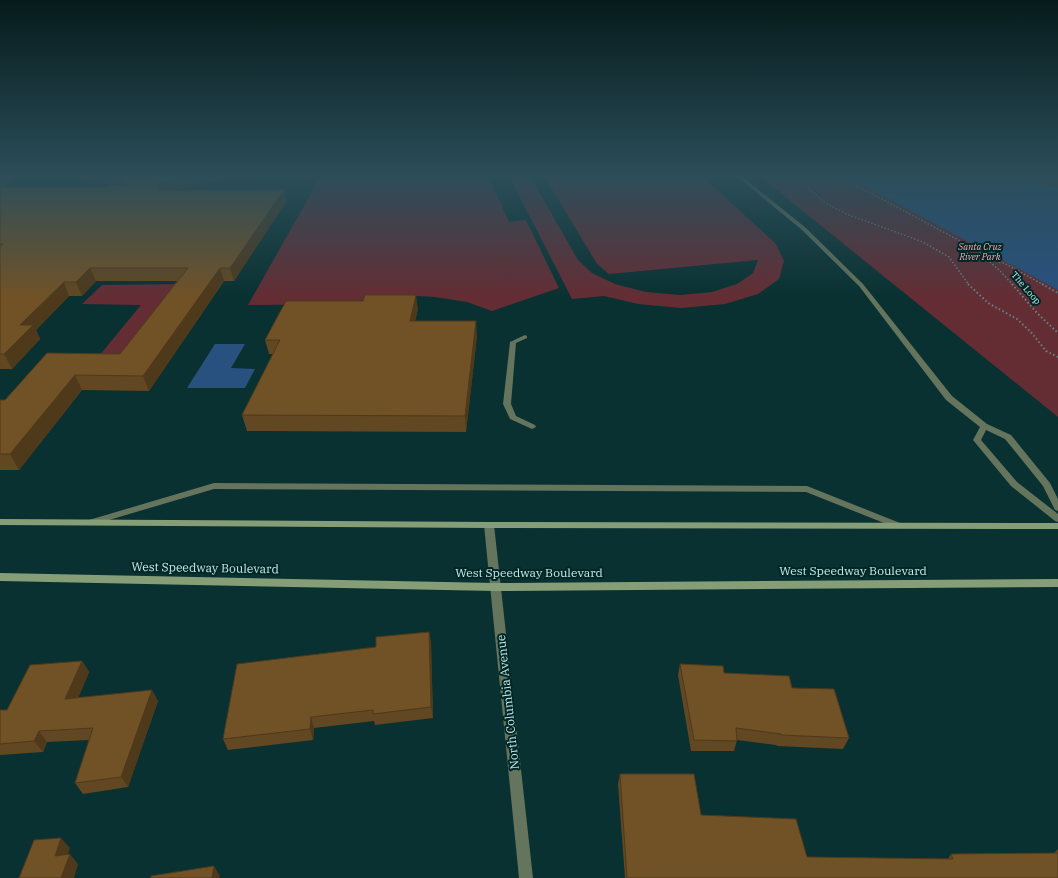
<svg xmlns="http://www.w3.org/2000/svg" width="1058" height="878" font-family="'IBM Plex Serif',serif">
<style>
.green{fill:#642d34}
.water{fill:#295180}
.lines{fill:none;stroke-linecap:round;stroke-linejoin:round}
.path-far1{stroke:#618686;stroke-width:1.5;stroke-dasharray:1.5 2;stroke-linecap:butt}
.path{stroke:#618686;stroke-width:2;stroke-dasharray:1.5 2.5;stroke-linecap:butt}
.lane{fill:#65745c;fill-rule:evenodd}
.street{fill:#65745c;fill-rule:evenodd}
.secondary{fill:#869e77;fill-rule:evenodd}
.wall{fill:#614722}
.shaded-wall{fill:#4f391b}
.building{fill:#715227;stroke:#4f391b}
.labels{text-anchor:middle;stroke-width:4;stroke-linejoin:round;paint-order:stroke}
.far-park-label{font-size:9px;font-style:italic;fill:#fcaab1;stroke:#002727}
.far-street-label{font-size:9px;fill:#c7e9e8;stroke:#002727}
.near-street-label{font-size:12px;fill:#c7e9e8;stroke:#002727}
</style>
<rect width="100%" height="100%" fill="#093131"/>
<g class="green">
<path d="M69,174h95l-28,12 -40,-3 -20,-4z"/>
<path d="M322,174h165l22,48 17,-2 33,68 -67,23 -25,-9 -32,-5 -18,-1 -31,3 -30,5 -108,1z"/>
<path d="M508,174h21l49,86 14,13 23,11 31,8 34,3 32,-3 25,-8 16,-11 5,-13 -149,14 -12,-10 -54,-90h157l76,70 8,17 -5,18 -21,15 -33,10 -43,4 -44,-4 -34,-8 -32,3z"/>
<path d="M757,174h301v243z"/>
<path d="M186,284l-57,78h-35l47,-57 -59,-1 20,-19z"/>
</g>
<g class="water">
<path d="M843,174h174l23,10 18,3v103z"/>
<path d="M215,344h30l-14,24 24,1 -10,19h-58z"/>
</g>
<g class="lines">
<g class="path-far1">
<path d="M792,174l33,29 24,12 74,27 26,15 20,28"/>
<path d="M835,174l142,76 22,20 14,15"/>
<path d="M1052,174l6,3"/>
<path d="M992,261l12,2 40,22"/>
</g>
<g class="path">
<path d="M968,284l20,19 29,16 14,13 15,19 12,6"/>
<path d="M1012,284l25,29 21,20"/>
<path d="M1042,284l16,9"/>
</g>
<g class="lane">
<path d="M734,174h5l67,54 57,56 89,112 35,28 24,11 39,48 8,16v12l-3,-1 -12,-24 -38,-47 -19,-9 -5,10 36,42 41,32v8l-3,-1 -44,-35 -38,-46 7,-13 -34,-27 -87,-114 -57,-56z"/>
<path d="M525,335l2,1v2l-11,5 -5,61 5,12 19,9 1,2 -4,2 -22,-10 -7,-15 7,-62z"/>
<path d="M214,483l593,3 93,37 2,2 -2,2h-6l-88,-35 -592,-3 -122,36 -3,-1 -2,-2 2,-2z"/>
</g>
<path class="street" d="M489,522l3,1 2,2 39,353h-14l-35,-353 2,-2z"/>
<g class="secondary">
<path d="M0,519l489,3 569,1v6l-569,-1 -489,-3z"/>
<path d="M0,573l495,10 563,-4v8l-563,4 -495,-10z"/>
</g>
</g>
<g class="wall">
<path d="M0,174h22l-19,13h103l141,-13 -70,16h107l2,12 -52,79h-10l-75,110 -67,-1 -63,80h-19v-70h5l115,-46 57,-73h-81l-14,15h-13l-33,34 4,9 -28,30h-12z"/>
<path d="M418,309l-3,12 62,15 -11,96 -219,-1 -5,-16 31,-61h-4l-4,-14z"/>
<path d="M429,632l2,11 2,75 -58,7 -1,-4 -60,7 -1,12 -85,10 -5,-11 153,-92z"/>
<path d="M82,661l7,11 -11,26 80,3 -30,86 -45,7 -8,-11 14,-43 -42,2 -4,10 -43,3v-45h7z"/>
<path d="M680,664l44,9 68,15 57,50 -6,11 -66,-3 -1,-1 -39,-5 -3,11h-43l-13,-76z"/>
<path d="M620,774l81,41 106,42 141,2 3,-5 103,-1 4,-4v29h-433l-7,-94z"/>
</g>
<g class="shaded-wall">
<path d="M0,174h22l-22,15z"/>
<path d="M194,174h53l-85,19 -3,-3v-8z"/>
<path d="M284,190l2,12 -52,79 -4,-13z"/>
<path d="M90,268l6,13 -14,15 -6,-14z"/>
<path d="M220,268l4,13 -75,110 -6,-15z"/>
<path d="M64,282l5,14 -33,34 4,9 -28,30 -8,-15 16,-29z"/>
<path d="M416,295l2,14 -7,27 -1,-15z"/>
<path d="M476,321l1,15 -11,96 -1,-16z"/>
<path d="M75,375l7,15 -63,80 -9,-16z"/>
<path d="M429,632l2,11 2,75 -2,-11z"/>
<path d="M82,661l7,11 -16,38 -8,-11z"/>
<path d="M152,690l6,11 -30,86 -7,-10z"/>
<path d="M311,717l3,11 -1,12 -3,-11z"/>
<path d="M39,731l8,11 -4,10 -9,-11z"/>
<path d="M61,838l9,10 -6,18 -9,-10z"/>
<path d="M70,854l8,10 -4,14h-13z"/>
<path d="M214,866l6,10 -1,2h-7z"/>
</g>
<g class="building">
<path d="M134,174h60l-35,8v8h125l-54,78h-10l-77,108 -68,-1 -65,79h-10v-54h5l42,-47 73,1 68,-86h-98l-14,14h-12l-44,43h13l-29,29h-4v-108l3,-2h-3v-57h106l2,-2h18l-2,-7z"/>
<path d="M365,295h51l-6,26h66l-11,95 -223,-1 38,-75h-15l21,-39h77z"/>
<path d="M429,632l2,75 -58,7v-4l-62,7 -1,12 -87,10 14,-75 139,-17v-10z"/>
<path d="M82,661l-17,38 87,-9 -31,87 -46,6 18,-55 -54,3 -5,10 -34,3v-34h7l23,-45z"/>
<path d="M680,664l43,2 1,7 65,3 3,12 42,1 15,49 -68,-3v-1l-45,-6 1,13 -43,-1z"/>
<path d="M620,774h74l7,41 95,4 11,38 146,2 -2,-5 107,-1v25h-431z"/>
<path d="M61,838l-6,18 15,-2 -9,24h-42l15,-38z"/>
<path d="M214,866l-2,12h-61v-2z"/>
</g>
<linearGradient id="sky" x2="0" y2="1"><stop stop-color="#051b1b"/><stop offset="0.59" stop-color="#2c4e5a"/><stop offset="1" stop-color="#2c4e5a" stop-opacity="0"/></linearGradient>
<rect width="1058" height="297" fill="url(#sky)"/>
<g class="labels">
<g class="far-park-label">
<text x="980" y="250">Santa Cruz<tspan x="980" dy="10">River Park</tspan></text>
</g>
<g class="far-street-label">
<text transform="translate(1026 288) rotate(49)" y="3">The Loop</text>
</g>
<g class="near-street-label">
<text transform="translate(205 568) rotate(1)" y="4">West Speedway Boulevard</text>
<text x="853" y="575">West Speedway Boulevard</text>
<text x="529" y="577">West Speedway Boulevard</text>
<text transform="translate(508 702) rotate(-96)" y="4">North Columbia Avenue</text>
</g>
</g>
</svg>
